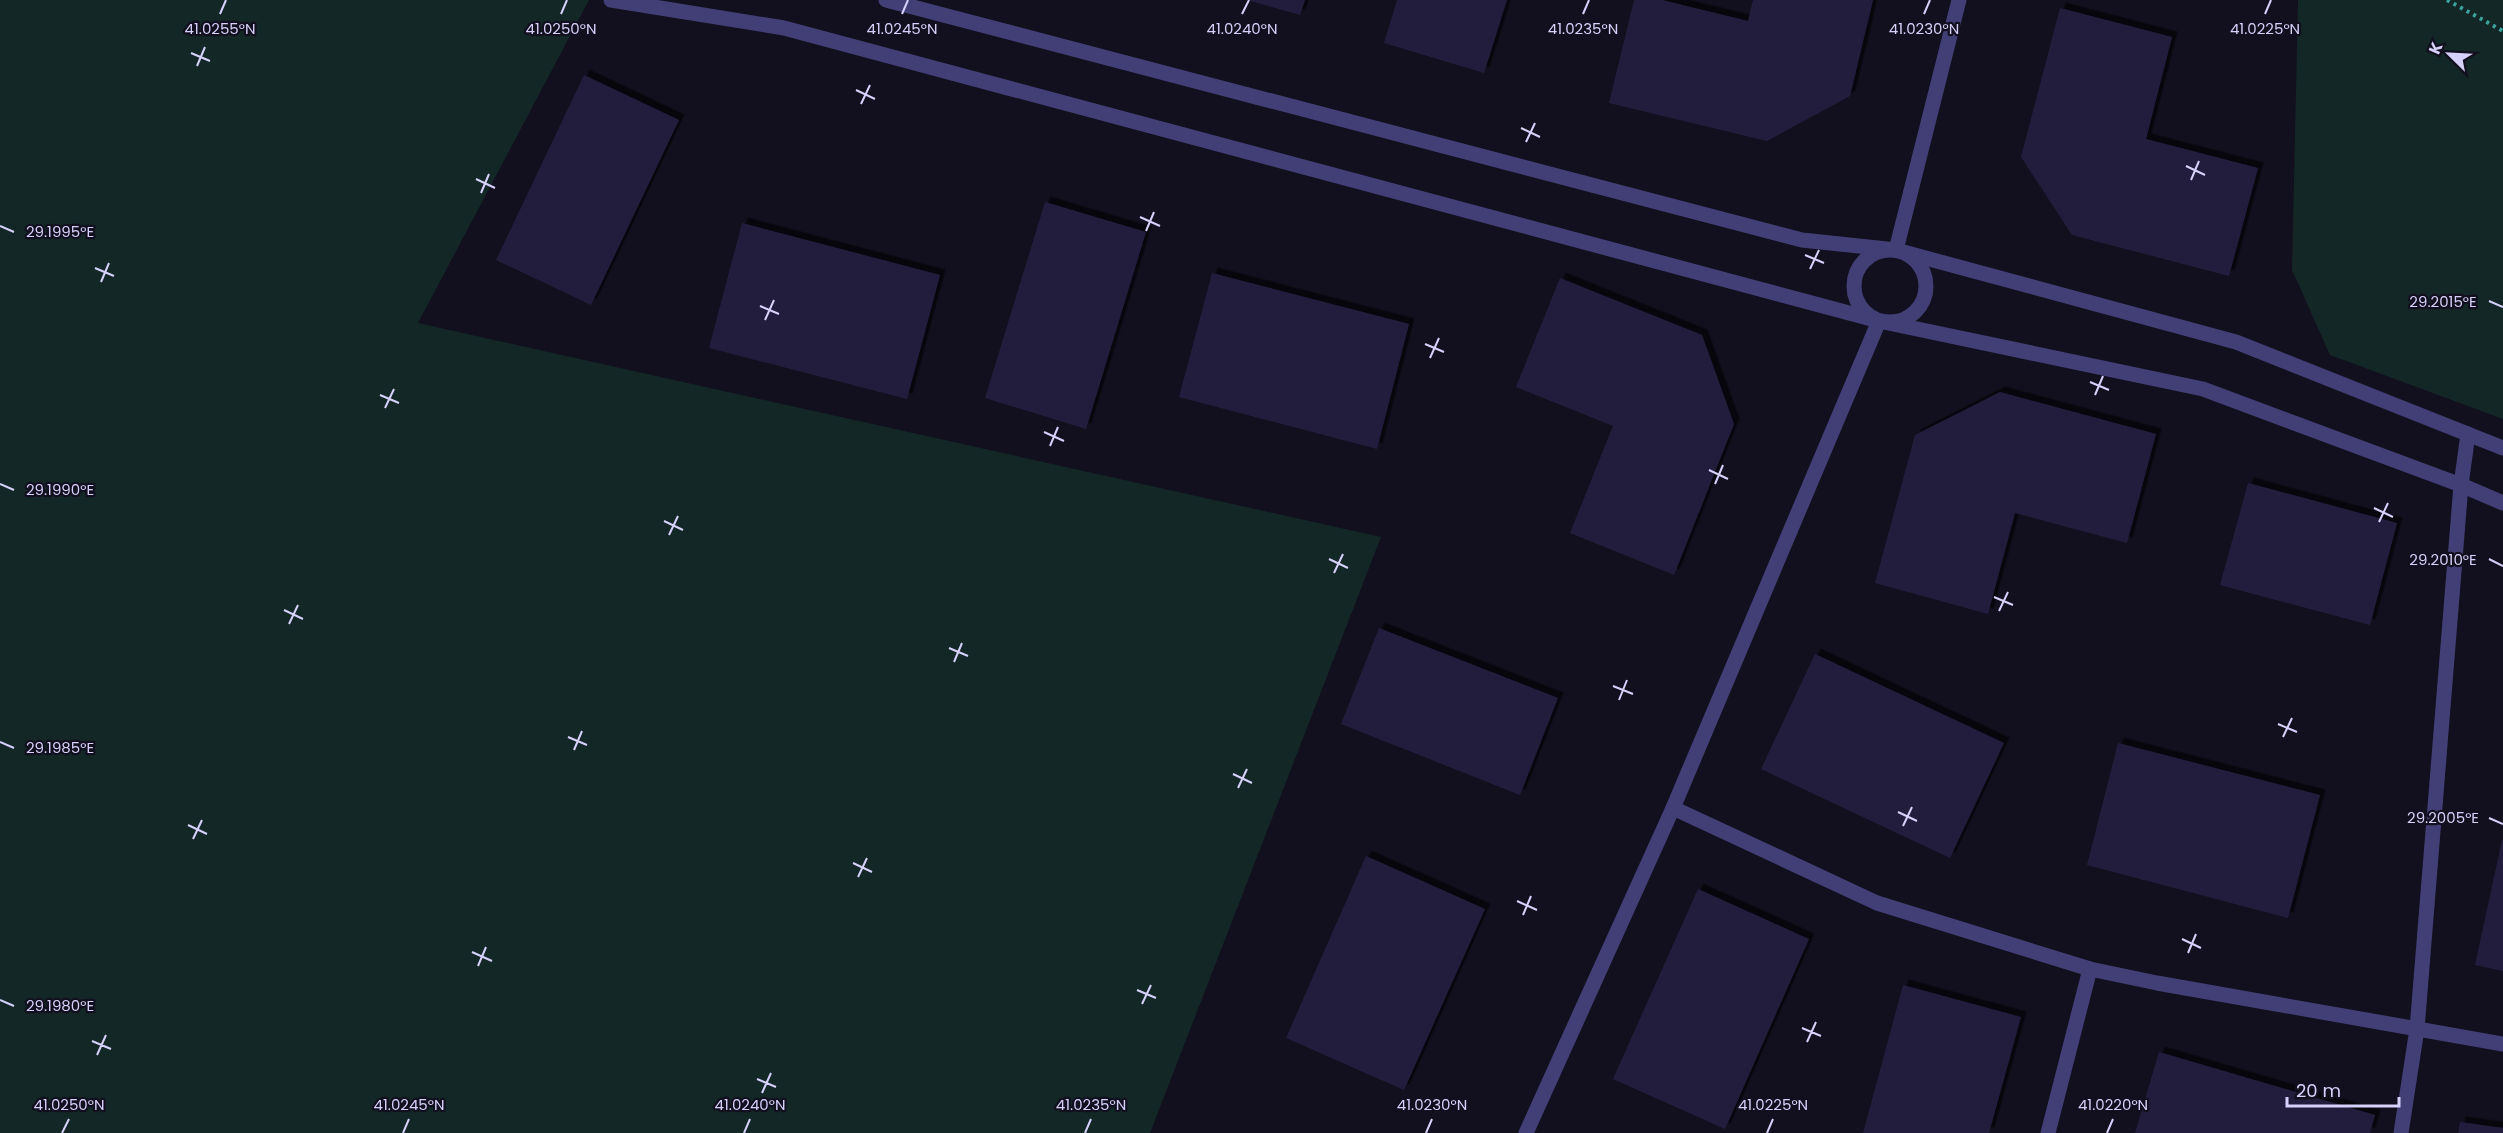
<svg xmlns="http://www.w3.org/2000/svg" width="2503" height="1133" font-family="Poppins,sans-serif">
<style>
.green{fill:#132727}
.building{fill:#241d3d;filter:url(#shadow)}
.lines{fill:none;stroke-linecap:round;stroke-linejoin:round}
.path{stroke:#3ba39f;stroke-width:4;stroke-dasharray:3 4.5;stroke-linecap:butt}
.street{stroke:#423f77;stroke-width:15}
.ticks{fill:none;stroke:#d6d1fa;stroke-width:2}
.ticks-label{font-size:15px;text-anchor:middle;fill:#d6d1fa;stroke:#120f1e;stroke-width:4.5;stroke-linejoin:round;paint-order:stroke}
</style>
<defs>
<filter id="shadow"><feDropShadow dx="5.5" dy="-5.5" stdDeviation="0" flood-color="#0009"/></filter>
</defs>
<rect width="100%" height="100%" fill="#120f1e"/>
<g class="green">
<path d="M0,0h589l-171,323 963,214 -231,596h-1150z"/>
<path d="M2298,0h205v419l-173,-64 -38,-85z"/>
</g>
<g class="building">
<path d="M1247,0h58l-5,15z"/>
<path d="M1397,0h110l-23,73 -100,-30z"/>
<path d="M1634,0h28l86,21 5,-21h120l-23,96 -83,45 -158,-38z"/>
<path d="M2060,8l112,29 -26,102 112,29 -29,108 -157,-41 -51,-78z"/>
<path d="M584,75l95,45 -88,185 -95,-45z"/>
<path d="M1045,202l101,30 -60,197 -101,-31z"/>
<path d="M742,223l198,52 -33,124 -198,-51z"/>
<path d="M1212,273l197,51 -32,125 -198,-52z"/>
<path d="M1560,278l142,57 32,89 -60,151 -104,-42 43,-107 -97,-39z"/>
<path d="M2000,392l156,42 -29,109 -112,-30 -27,101 -113,-31 40,-148z"/>
<path d="M2248,483l149,40 -27,102 -150,-40z"/>
<path d="M1379,628l179,70 -38,97 -179,-71z"/>
<path d="M1815,654l189,89 -54,115 -189,-89z"/>
<path d="M2118,743l202,52 -32,123 -201,-53z"/>
<path d="M2502,840h1v131l-28,-6z"/>
<path d="M1366,856l119,53 -81,181 -118,-52z"/>
<path d="M1698,889l111,50 -84,190 -112,-50z"/>
<path d="M1903,985l118,32 -32,116h-126z"/>
<path d="M2159,1052l216,63 -5,18h-235z"/>
<path d="M2460,1122l43,6v5h-45z"/>
</g>
<g class="lines">
<path class="path" d="M2447,0l56,31"/>
<g class="street">
<path d="M611,0l173,28 1095,293 324,68 258,96 42,18"/>
<path d="M886,0l916,240 94,10 340,92 267,106"/>
<circle cx="1890" cy="286" r="36"/>
<path d="M1896,250l63,-250"/>
<path d="M1673,808l204,95 213,66 67,14 346,61"/>
<path d="M1526,1133l147,-325 206,-487"/>
<path d="M2048,1133l42,-164"/>
<path d="M2401,1133l16,-104 44,-544 7,-51"/>
</g>
</g>
<path class="ticks" d="M220,14l6,-14M561,14l6,-14M902,14l6,-14M1242,14l7,-14M1583,14l6,-14M1924,14l6,-14M2265,14l6,-14M191,53l19,8M197,66l8,-19M856,90l19,9M861,104l9,-19M1521,128l19,9M1526,142l9,-19M2186,166l19,9M476,179l19,9M2191,180l8,-19M481,193l8,-19M1140,217l20,9M0,226l14,6M1146,231l8,-19M1805,255l19,8M95,268l19,8M1810,269l9,-19M101,282l8,-19M2489,301l14,6M760,306l19,8M765,320l9,-20M1425,344l19,8M1430,358l9,-20M2090,382l19,8M380,395l19,8M2095,395l8,-19M385,408l9,-19M1044,432l20,9M1050,446l8,-19M1709,470l19,9M0,484l14,6M1715,484l8,-19M2374,508l19,9M664,521l19,9M2379,522l9,-19M669,535l9,-19M1329,559l19,9M2489,559l14,7M1334,573l9,-19M1994,597l19,8M284,610l19,9M1999,611l9,-19M289,624l9,-19M949,648l19,8M954,662l8,-19M1613,686l20,8M1619,700l8,-20M2278,724l19,8M568,737l19,8M2283,737l9,-19M0,742l14,6M574,750l8,-19M1233,774l19,9M1238,788l9,-19M1898,812l19,9M2489,818l14,6M188,825l19,9M1903,826l9,-19M193,839l9,-19M853,863l19,9M858,877l9,-19M1517,901l20,9M1523,915l8,-19M2182,939l19,9M472,952l20,9M2188,953l8,-19M478,966l8,-19M1137,990l19,8M0,1000l14,6M1142,1004l9,-19M1802,1028l19,8M92,1041l19,8M1807,1042l9,-20M97,1055l9,-20M757,1079l19,8M762,1093l9,-20M62,1133l7,-14M403,1133l6,-14M744,1133l6,-14M1085,1133l6,-14M1426,1133l6,-14M1767,1133l6,-14M2107,1133l6,-14"/>
<g class="ticks-label">
<text x="220" y="34">41.0255°N</text>
<text x="561" y="34">41.0250°N</text>
<text x="902" y="34">41.0245°N</text>
<text x="1242" y="34">41.0240°N</text>
<text x="1583" y="34">41.0235°N</text>
<text x="1924" y="34">41.0230°N</text>
<text x="2265" y="34">41.0225°N</text>
<text x="60" y="237">29.1995°E</text>
<text x="2443" y="307">29.2015°E</text>
<text x="60" y="495">29.1990°E</text>
<text x="2443" y="565">29.2010°E</text>
<text x="60" y="753">29.1985°E</text>
<text x="2443" y="823">29.2005°E</text>
<text x="60" y="1011">29.1980°E</text>
<text x="69" y="1110">41.0250°N</text>
<text x="409" y="1110">41.0245°N</text>
<text x="750" y="1110">41.0240°N</text>
<text x="1091" y="1110">41.0235°N</text>
<text x="1432" y="1110">41.0230°N</text>
<text x="1773" y="1110">41.0225°N</text>
<text x="2113" y="1110">41.0220°N</text>
</g>
<g transform="translate(2449 54) rotate(294)" stroke="#120f1e" stroke-width="4.5" paint-order="stroke">
<path d="M0-4.5L10 22L0 15L-10 22Z" fill="#d6d1fa"/>
<text y="-9" font-size="16" font-weight="bold" text-anchor="middle" fill="#d6d1fa">K</text>
</g>
<path d="M2287 1097v9h112v-9" fill="none" stroke="#d6d1fa" stroke-width="3"/>
<text x="2296" y="1097" font-size="18" fill="#d6d1fa" stroke="#120f1e" stroke-width="4.5" paint-order="stroke">20 m</text>
</svg>
